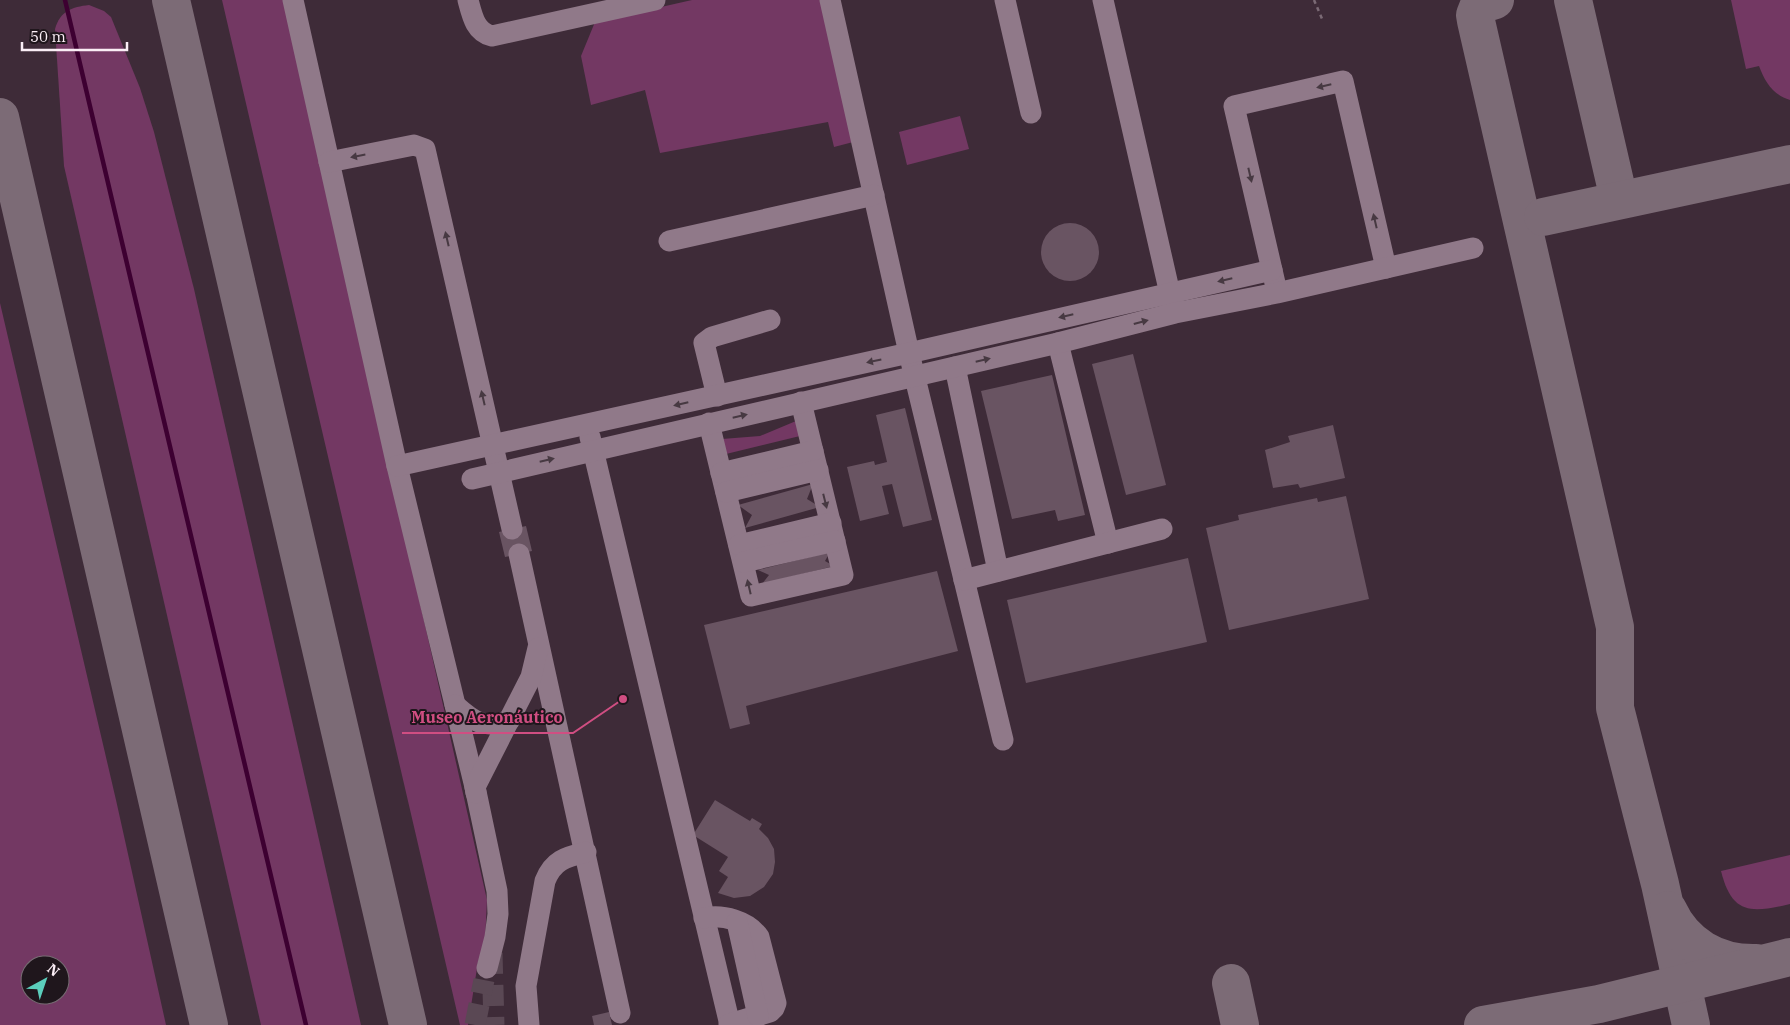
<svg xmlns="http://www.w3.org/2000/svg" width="1790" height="1025" font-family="'IBM Plex Serif',serif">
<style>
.green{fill:#733863;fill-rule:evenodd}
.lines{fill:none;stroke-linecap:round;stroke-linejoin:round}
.stream{stroke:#3d0031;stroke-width:4.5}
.taxiway{stroke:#7c6b76;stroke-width:38}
.building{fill:#695462}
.minor-tunnel{stroke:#5a4854;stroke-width:21;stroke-dasharray:21 11;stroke-linecap:butt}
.path{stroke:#7b6a75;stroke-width:2.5;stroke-dasharray:4 4;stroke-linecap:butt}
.minor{stroke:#907989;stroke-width:21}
.oneway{fill:#473942}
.leader{fill:none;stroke:#d04e82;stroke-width:2}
.callout-dot{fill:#d04e82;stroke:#1f161c;stroke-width:2}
.callout-label{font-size:16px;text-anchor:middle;font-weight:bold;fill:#d04e82;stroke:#1f161c;stroke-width:4;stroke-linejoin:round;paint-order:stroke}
</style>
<rect width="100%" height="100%" fill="#3e2b38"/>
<g class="green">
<path d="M222,0h62l203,900 -2,42 -7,20 -10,63h-8z"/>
<path d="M692,0h130l35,141 -23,6 -6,-25 -168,31 -15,-63 -54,15 -10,-49 14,-34z"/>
<path d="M1731,0h59v100c-17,-5 -25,-18 -31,-34l-13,3z"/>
<path d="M89,5l15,6 7,6 29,71 14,44 40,157 167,736h-100l-197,-859 -9,-137c5,-18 17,-22 34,-24z"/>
<path d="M960,116l9,33 -62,16 -8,-33z"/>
<path d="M0,303l116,497 50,225h-166zM30,965h30v30h-30z"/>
<path d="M796,421l4,15 -74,18 -4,-15 38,-3z"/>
<path d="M1790,855v49c-39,9 -58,11 -69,-33z"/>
</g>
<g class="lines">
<path class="stream" d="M65,0l241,1025"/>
<g class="taxiway">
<path d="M171,0l237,1025"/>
<path d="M1495,0l-16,5 -4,10 1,6 139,606v81l45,176 31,141"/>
<path d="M1573,0l42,182"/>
<path d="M0,117l209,908"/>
<path d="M1543,217l247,-53"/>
<path d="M1668,910c16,35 49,54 88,53"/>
<path d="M1231,983l9,42"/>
<path d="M1483,1025l116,-21 191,-47"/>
</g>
</g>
<g class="building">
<circle cx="1070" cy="252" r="29"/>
<path d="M1133,354l33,131 -40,10 -34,-131z"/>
<path d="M1052,375l33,140 -27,6 -3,-11 -43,9 -31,-128z"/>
<path d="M905,408l27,112 -29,7 -11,-43 -10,2 7,28 -29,7 -13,-54 27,-6 1,4 12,-3 -11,-47z"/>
<path d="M1333,425l12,53 -45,10 -2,-4 -25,4 -8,-38 25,-8 -2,-6z"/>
<path d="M813,484l-6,15 13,8 -75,21 7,-13 -14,-10z"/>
<path d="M1346,496l23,103 -140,31 -23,-102 33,-8 -1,-5 79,-17 1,4z"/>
<path d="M526,526l6,25 -27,6 -6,-25z"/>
<path d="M830,552l-5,9 9,5 -72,18 7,-9 -11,-5z"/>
<path d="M1188,558l19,84 -181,41 -19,-83z"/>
<path d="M937,571l21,80 -212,55 4,18 -20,5 -26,-104z"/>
<path d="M715,800l35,21 2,-3 10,6 -3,5 9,9 6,11 1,13 -2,12 -9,13 -14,9 -16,2 -16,-5 10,-16 -9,-6 9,-14 -35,-22z"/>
<path d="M609,1012l3,13h-18l-2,-9z"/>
</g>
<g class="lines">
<g class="minor-tunnel">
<path d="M492,953l2,72"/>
<path d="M475,1025l9,-45"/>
</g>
<path class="path" d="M1314,0l9,21"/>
<g class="minor">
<path d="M293,0l104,466 78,321 22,104 1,23 -3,23 -8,31"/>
<path d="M468,0c4,15 7,32 24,36l163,-36"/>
<path d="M830,0l79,353 94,387"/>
<path d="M1005,0l26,113"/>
<path d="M1103,0l70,307"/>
<path d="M329,162l85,-17 11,4 87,380"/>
<path d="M669,241l205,-46"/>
<path d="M1275,283l-41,-177 109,-25 43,187"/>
<path d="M1058,343l50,200"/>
<path d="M955,367l43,204"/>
<path d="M717,396l-13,-53 8,-6 58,-17"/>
<path d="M709,423l42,173 92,-21 -42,-173"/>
<path d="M590,437l140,588"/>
<path d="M397,466l512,-113 363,-83"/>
<path d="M721,473l92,-22"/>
<path d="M472,479l586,-136 117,-30 102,-20 196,-45"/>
<path d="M726,492l92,-22"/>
<path d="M739,545l92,-22"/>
<path d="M519,554l101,459"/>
<path d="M744,562l91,-21"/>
<path d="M964,580l198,-51"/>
<path d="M455,705c20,18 28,23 54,16"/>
<path d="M476,793l-1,-6 56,-110 7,-29"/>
<path d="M704,918c19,-4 44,3 55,19l17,66 -2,5 -4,4 -41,12"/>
<path d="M737,922l21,94"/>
<path d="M529,1025l-3,-39 19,-105c8,-21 21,-24 41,-29"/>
</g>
</g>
<defs><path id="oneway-solid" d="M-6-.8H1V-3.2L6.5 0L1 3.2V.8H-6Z" transform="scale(1.25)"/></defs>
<g class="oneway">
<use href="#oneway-solid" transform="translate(1324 86) rotate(167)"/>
<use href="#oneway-solid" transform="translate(358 156) rotate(169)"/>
<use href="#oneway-solid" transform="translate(1250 175) rotate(77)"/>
<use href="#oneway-solid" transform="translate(1375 221) rotate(-103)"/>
<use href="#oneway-solid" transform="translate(447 239) rotate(-103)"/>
<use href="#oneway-solid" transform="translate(1225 280) rotate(167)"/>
<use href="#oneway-solid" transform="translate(1066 316) rotate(167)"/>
<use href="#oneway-solid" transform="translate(1141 322) rotate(-15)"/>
<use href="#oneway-solid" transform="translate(983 360) rotate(-13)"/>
<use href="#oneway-solid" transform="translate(874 361) rotate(168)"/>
<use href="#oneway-solid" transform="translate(483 398) rotate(-103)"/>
<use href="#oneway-solid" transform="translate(681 404) rotate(167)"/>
<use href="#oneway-solid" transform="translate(740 416) rotate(-13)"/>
<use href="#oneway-solid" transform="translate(547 460) rotate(-13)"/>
<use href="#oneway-solid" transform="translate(825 501) rotate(76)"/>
<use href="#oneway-solid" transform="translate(749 587) rotate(-103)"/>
</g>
<path class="leader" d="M623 699L573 733H402"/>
<circle class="callout-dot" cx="623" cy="699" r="5"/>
<g class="callout-label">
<text x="487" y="723">Museo Aeronáutico</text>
</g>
<g transform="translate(45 980) rotate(40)"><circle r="24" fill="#1f161c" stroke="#776c73"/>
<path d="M0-4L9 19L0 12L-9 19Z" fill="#5bcebc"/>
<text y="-8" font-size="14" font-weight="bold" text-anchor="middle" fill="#fbeef6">N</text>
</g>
<path d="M22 42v8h105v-8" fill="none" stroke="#fbeef6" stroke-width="2.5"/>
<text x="30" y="42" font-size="15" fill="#fbeef6" stroke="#1f161c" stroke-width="4" paint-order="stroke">50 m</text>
</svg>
